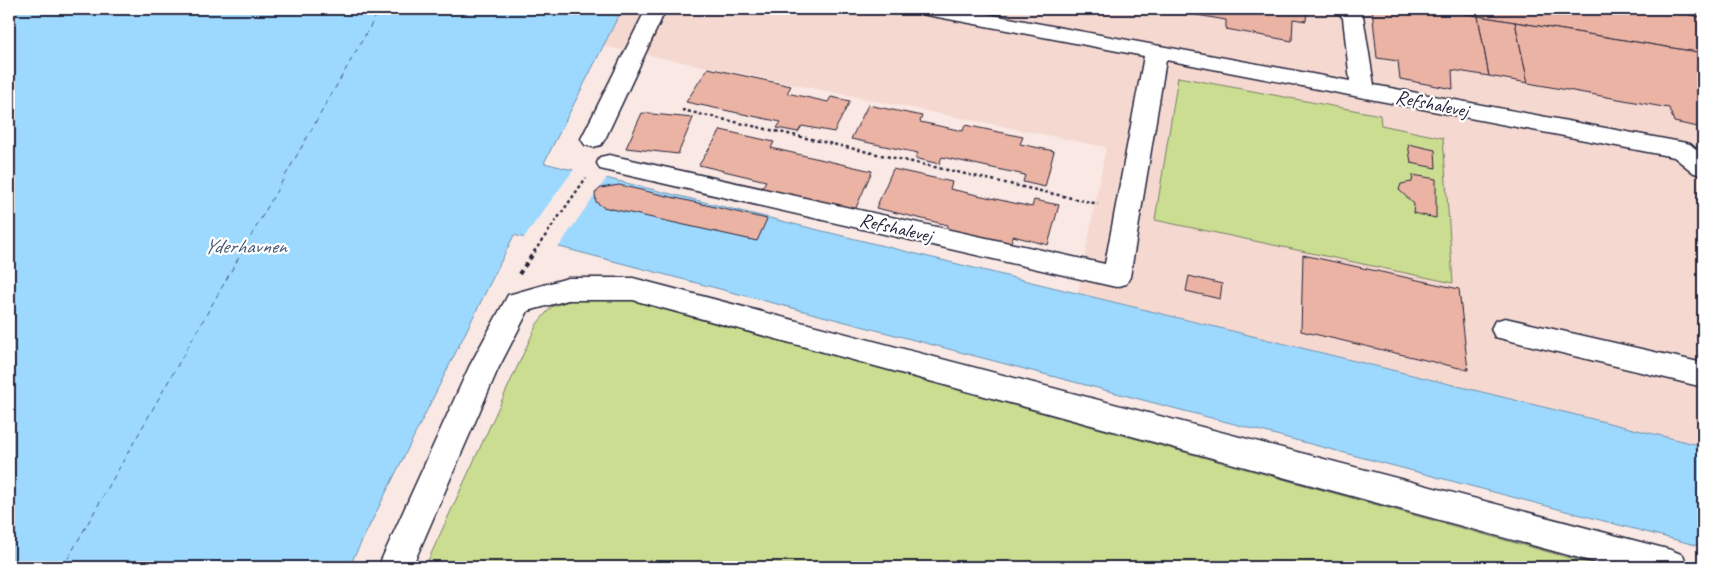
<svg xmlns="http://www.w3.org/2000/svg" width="1712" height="576" font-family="Caveat,sans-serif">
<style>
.built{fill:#f5d8d0}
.green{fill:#cbdd91;stroke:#768066}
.water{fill:#9dd9fe;stroke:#6c90b0}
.pier{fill:#f9e8e3}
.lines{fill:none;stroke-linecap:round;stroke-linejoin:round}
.ferry{stroke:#475976;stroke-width:1;stroke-dasharray:5.5 4.5;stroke-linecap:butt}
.building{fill:#ebb3a3;stroke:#22223b}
.minor-casing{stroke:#22223b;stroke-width:3}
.path-far1{stroke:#22223b;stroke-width:2.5;stroke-dasharray:3 3;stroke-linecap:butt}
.path{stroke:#22223b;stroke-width:4;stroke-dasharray:4.5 4.5;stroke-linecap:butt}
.minor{fill:#fff;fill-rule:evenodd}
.labels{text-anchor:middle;stroke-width:4.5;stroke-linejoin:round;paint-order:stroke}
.street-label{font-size:20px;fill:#22223b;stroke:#fff}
.water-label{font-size:21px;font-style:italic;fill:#475976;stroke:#fff}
</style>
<rect width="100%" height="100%" fill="#f9e8e3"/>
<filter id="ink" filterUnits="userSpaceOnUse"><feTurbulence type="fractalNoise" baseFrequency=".02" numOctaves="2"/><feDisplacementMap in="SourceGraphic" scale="10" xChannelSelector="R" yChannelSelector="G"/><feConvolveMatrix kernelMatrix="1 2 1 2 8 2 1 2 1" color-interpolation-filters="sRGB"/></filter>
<g filter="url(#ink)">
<path class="built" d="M622,9h1081v437l-625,-153 28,-146 -503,-101z"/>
<g class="green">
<path d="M1178,77l202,38 1,10 62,13 10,145 -298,-63z"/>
<path d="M581,297h38l984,270h-1178l112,-243 14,-17z"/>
</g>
<path class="water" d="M9,9h613l-78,154 1159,283v101l-1189,-312 -165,332h-340z"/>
<path class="pier" d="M575,168l33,8 -51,73 -35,-9z"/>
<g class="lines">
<path class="ferry" d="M63,567l317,-558"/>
</g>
<g class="building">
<path d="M1162,9h145l-1,12 -13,-2 -1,22 -66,-12v-9z"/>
<path d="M1372,9h66l40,7 11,60 -37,-6 1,19 -53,-10 -2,-18 -21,-3z"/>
<path d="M1446,9h208l49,8v36l-225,-37z"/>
<path d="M1654,9h49v8z"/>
<path d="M1478,16l37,6 13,61 -39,-7z"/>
<path d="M1515,22l188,31v75l-29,-6 -5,-14 -141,-25z"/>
<path d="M708,68l83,18 -4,7 41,9 3,-5 19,4 -16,31 -32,-6 -4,6 -21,-4 4,-6 -95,-20z"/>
<path d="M868,105l54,11 -2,6 43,9 2,-6 58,12 -3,7 34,7 -9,36 -22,-5 2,-7 -83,-18 -3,7 -24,-6 3,-5 -67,-14z"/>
<path d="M642,113l51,5 -15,36 -52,-6z"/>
<path d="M721,130l53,12 -3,6 101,23 -17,39 -93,-22 4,-7 -67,-16z"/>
<path d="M1408,144l27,6 1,18 -25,-5z"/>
<path d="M893,169l59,13 -2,7 82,18 2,-7 25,5 -11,40 -35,-9 -3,9 -64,-15 2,-5 -72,-17z"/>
<path d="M1413,175l23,4v39l-23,-5 1,-9 -15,-14 2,-6 11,-2z"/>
<path d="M619,185l148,34 -10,22 -154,-34 -7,-5 -1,-9 6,-5z"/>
<path d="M1303,255l156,34 9,81 -167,-39z"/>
<path d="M1189,276l33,8 -2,15 -34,-8z"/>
</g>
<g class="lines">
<defs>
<g id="minor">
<path d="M646,9h20l-61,130 -4,6 -8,2 -8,-2 -4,-6z"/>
<path d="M917,9h43l390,72 -7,-63 -8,-9h22l6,7 11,69 307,57 9,2 13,11v20l-9,-2 -20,-16 -508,-97 -36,217 -4,7 -10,3 -507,-116 -9,-2 -3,-6 3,-6 9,-2 496,109 39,-208 -217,-41 -7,-2z"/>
<path d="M568,278h65l1038,272 12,5 5,12h-76l-979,-267h-65l-40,11 -30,58 -86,198h-34l91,-200 39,-72z"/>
<path d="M1505,318l198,45v24l-208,-50 -4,-8 4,-8z"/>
</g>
</defs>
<use href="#minor" class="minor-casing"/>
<g class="path-far1">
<path d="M682,110l416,94"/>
<path d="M534,252l52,-74"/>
</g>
<path class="path" d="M519,274l16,-23"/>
<use href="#minor" class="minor"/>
</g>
</g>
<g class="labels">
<g class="street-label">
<text transform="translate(1432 103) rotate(11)" y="7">Refshalevej</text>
<text transform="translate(896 227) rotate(13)" y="7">Refshalevej</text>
</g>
<g class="water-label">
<text x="245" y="253">Yderhavnen</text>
</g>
</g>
<rect width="1712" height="576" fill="none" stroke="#fff" stroke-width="30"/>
<rect x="15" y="15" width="1682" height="546" fill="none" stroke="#22223b" stroke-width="2" filter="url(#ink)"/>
</svg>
